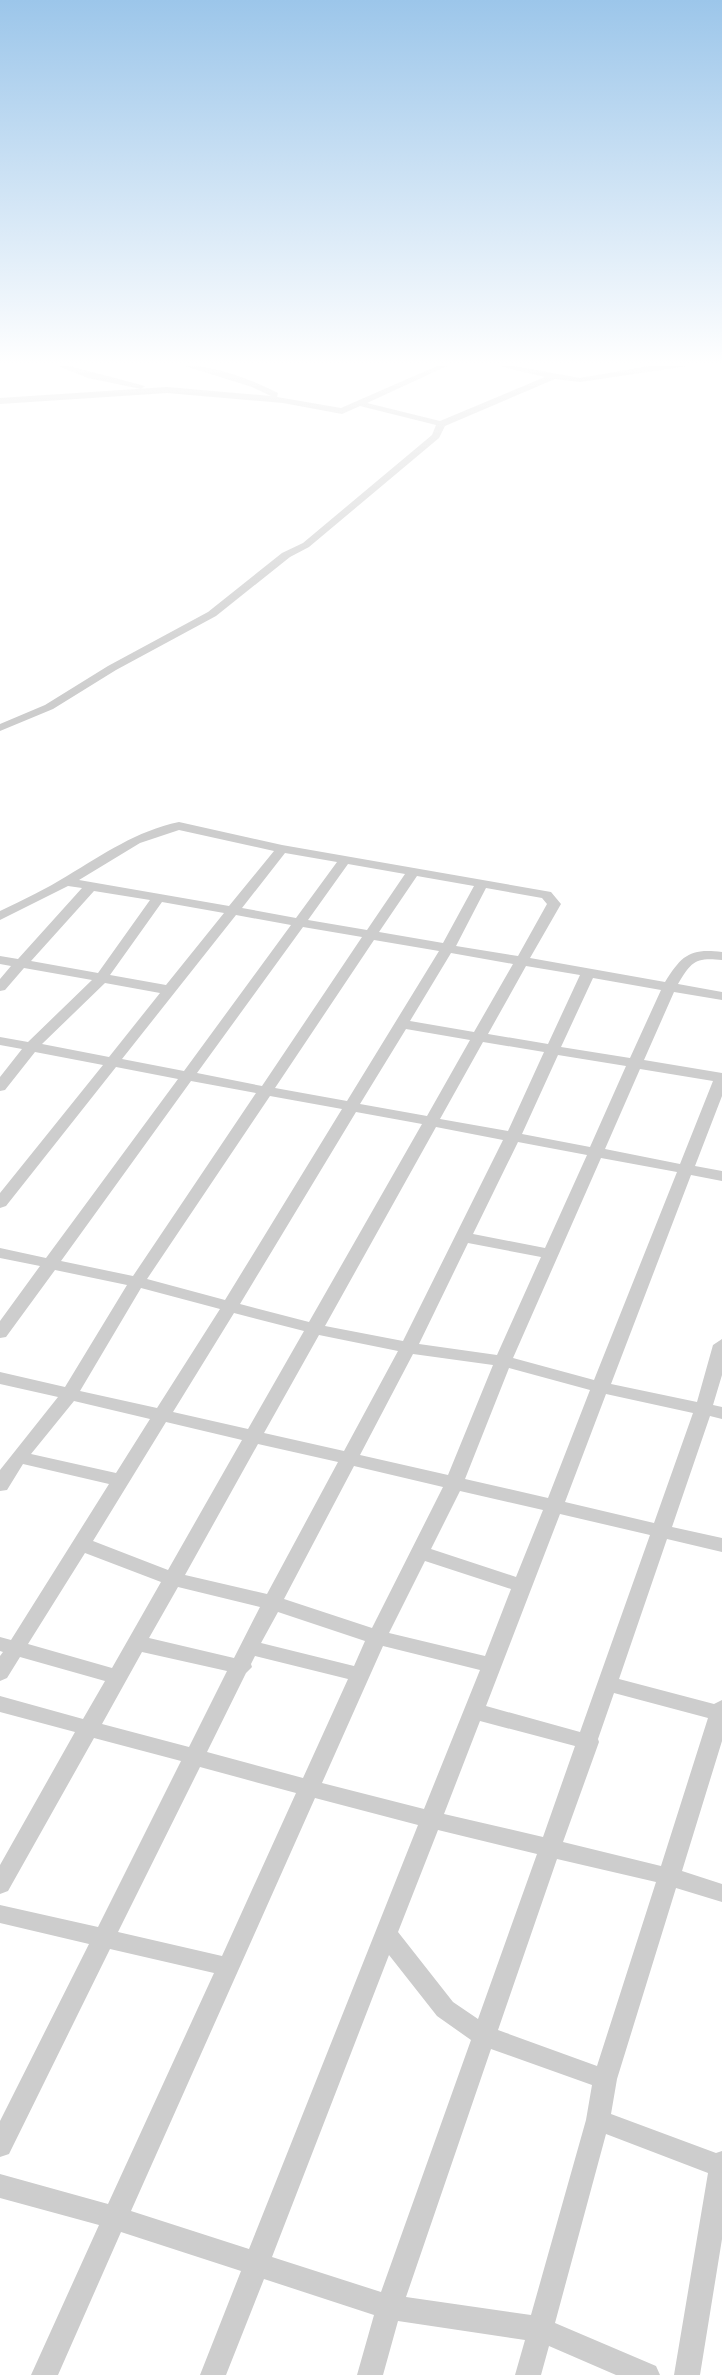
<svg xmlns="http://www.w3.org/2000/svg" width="722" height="2375" font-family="Montserrat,sans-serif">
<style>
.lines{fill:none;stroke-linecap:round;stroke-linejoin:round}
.street{fill:#cdcdcd;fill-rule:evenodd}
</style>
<rect width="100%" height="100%" fill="#fff"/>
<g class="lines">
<g class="street">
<path d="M58,366h11l76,20 -4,3 -53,-11z"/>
<path d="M185,366c30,-1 67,14 93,27l-1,4 64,11 96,-42h10l-80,37 73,18 105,-44 -46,-11h15l66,12 69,-12h39l-108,16 -25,-3 -110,47 -6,12 -130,109 -19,10 -74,59 -100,54 -63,39 -53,22v-7l45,-19 63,-39 100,-54 74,-59 21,-10 129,-108 4,-10 -76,-19 -18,8 -59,-11 -116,-10 -167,11v-6l167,-11 104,9 -19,-9z"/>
<path d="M179,822l103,23 269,47 10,12 -31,54 135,24c17,-27 25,-34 57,-30v8c-27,-3 -31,2 -44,24l44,8v8l-48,-8 -30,68 78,13v23l-27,70 27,5v10l-31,-6 -80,209 86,18 16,-57 9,-6v36l-9,30 9,2v12l-12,-3 -38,111 50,11v14l-55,-13 -48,140 95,25 8,-4v41l-40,130 40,13v18l-46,-14 -59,191 -6,35 105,39 6,-2v88l-22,136h-26l34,-202 -102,-39 -51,189 101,43 4,9h-44l-67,-29 -8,29h-26l10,-35 -127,-19 -15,54h-26l17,-60 -110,-36 -38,96h-26l41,-104 -120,-39 -63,143h-27l68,-150 -99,-27v-24l108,30 106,-231 -104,-24 -101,205 -9,3v-36l89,-177 -89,-21v-18l98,22 83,-166 -87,-23 -86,153 -8,3v-29l75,-133 -75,-20v-16l83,23 22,-38 -85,-24 -13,21 -7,3v-25l3,-4 -3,-1v-14l11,3 98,-156 -86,-20 -16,26 -7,1v-21l58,-73 -58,-13v-12l65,15 62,-102 -72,-15 -49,67 -6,1v-17l40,-55 -40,-8v-10l46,10 132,-179 -62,-12 -110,139 -6,2v-15l103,-128 -68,-13 -30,38 -5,1v-14l22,-28 -22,-4v-8l28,5 64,-62 -68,-12 -19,22 -5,1v-12l11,-13 -11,-2v-8l18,3 64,-71 -14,-2 -68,34v-9c23,-11 46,-22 67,-35 37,-22 69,-45 112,-54zM179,830l95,21 -45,55 -150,-26 61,-37zM285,853l52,9 -41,56 -54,-10zM348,864l57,10 -38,56 -59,-10zM417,876l57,10 -31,57 -64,-11zM486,888l56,10 5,6 -29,52 -62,-10zM94,891l56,9 -52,73 -67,-12zM162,902l62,11 -58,72 -56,-10zM236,915l55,10 -107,146 -62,-12zM303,927l59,10 -100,149 -65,-13zM374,940l65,11 -92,150 -72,-13zM451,953l62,11 -39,68 -64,-11zM526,966l54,9 -32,69 -60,-10zM593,978l68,12 -31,68 -69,-11zM105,983l55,10 -51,64 -67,-13zM406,1029l64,11 -43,76 -67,-12zM483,1042l61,10 -36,79 -68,-12zM558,1055l68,11 -36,81 -68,-13zM640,1069l73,12 -33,83 -75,-15zM191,1081l65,12 -123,183 -72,-15zM270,1096l72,13 -117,191 -78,-21zM356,1112l66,12 -113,198 -69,-18zM436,1127l67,13 -100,201 -78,-15zM518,1142l69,13 -42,93 -72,-14zM601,1158l76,14 -83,208 -81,-22zM468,1243l73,14 -44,98 -78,-11zM141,1288l79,21 -63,99 -77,-17zM234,1313l70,18 -56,98 -75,-17zM319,1335l79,16 -54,100 -80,-18zM413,1354l80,11 -45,110 -88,-20zM509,1368l81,22 -42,108 -83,-19zM606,1394l87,19 -39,110 -89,-21zM74,1401l76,18 -34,54 -85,-19zM166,1422l76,18 -74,130 -75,-29zM258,1444l80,18 -71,132 -82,-19zM354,1466l89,21 -71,141 -88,-29zM460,1491l83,19 -27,67 -85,-28zM560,1514l90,21 -70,197 -94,-26zM85,1553l76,29 -49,86 -84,-24zM425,1561l86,28 -26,67 -96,-23zM178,1587l82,20 -26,51 -85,-20zM278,1612l87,29 -11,25 -93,-23zM383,1646l97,24 -56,139 -102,-26zM142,1652l85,19 -38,76 -87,-23zM255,1656l93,23 -45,99 -96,-26 39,-79 6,-6 -1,-3zM614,1693l94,25 -47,148 -98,-24 36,-100 -1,-3zM480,1721l95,25 -32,91 -99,-23zM200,1767l96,26 -74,163 -104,-24zM315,1798l103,27 -169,424 -118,-38zM438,1830l99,24 -59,165 -25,-17 -55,-70zM557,1859l99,23 -59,184 -99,-36zM389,1955l48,61 34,24 -90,252 -109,-35zM491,2049l101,36 -6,35 -55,195 -125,-18z"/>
</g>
</g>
<linearGradient id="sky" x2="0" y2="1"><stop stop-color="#9cc6ea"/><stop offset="0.52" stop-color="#fff"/><stop offset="1" stop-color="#fff" stop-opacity="0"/></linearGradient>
<rect width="722" height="698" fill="url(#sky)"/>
</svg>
